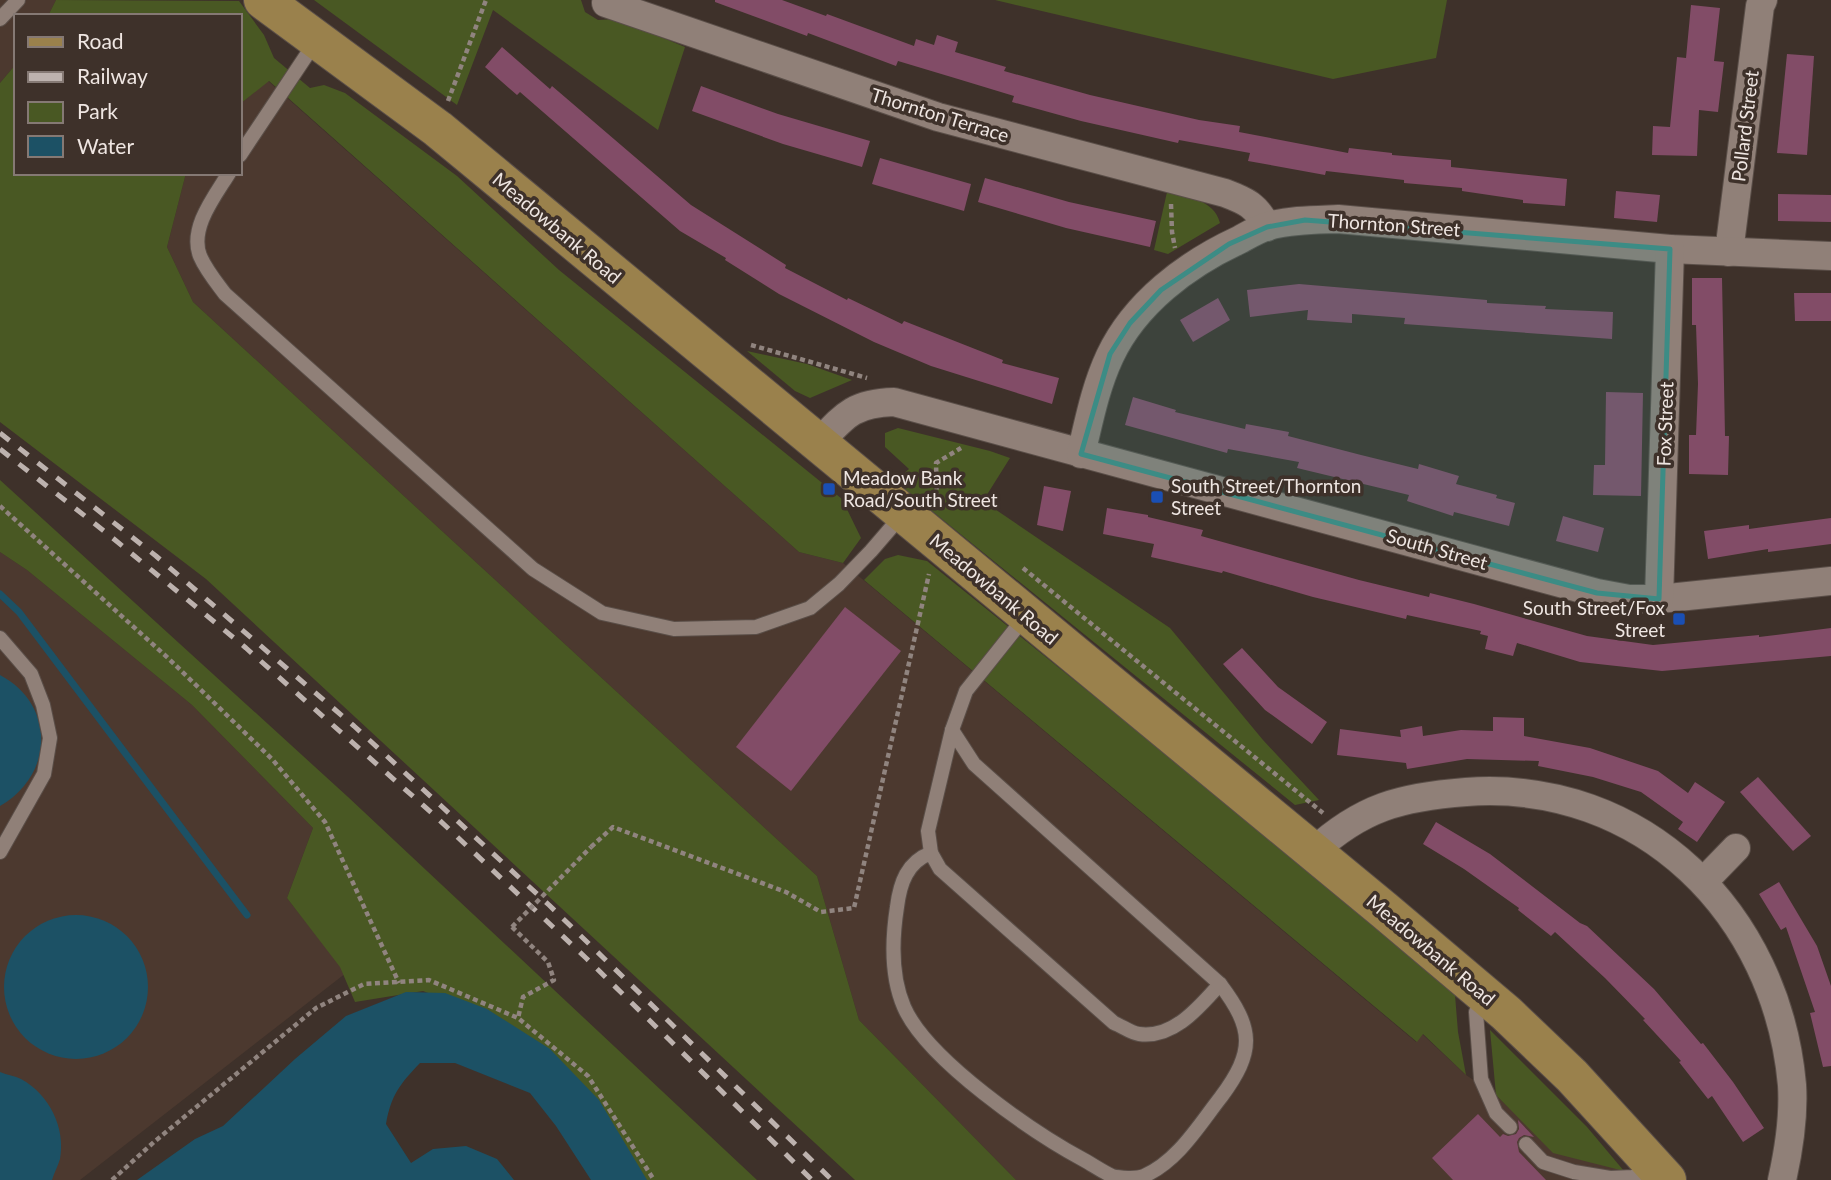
<svg xmlns="http://www.w3.org/2000/svg" width="1831" height="1180" font-family="Lato,sans-serif">
<style>
.built{fill:#4c392f}
.green{fill:#495823}
.water{fill:#1c5165}
.lines{fill:none;stroke-linecap:round;stroke-linejoin:round}
.stream{stroke:#1c5165;stroke-width:7}
.building{fill:#824c67}
.lane-casing{stroke:#5a4e48;stroke-width:16}
.street-casing{stroke:#5a4e48;stroke-width:30}
.primary-casing{stroke:#5a4e48;stroke-width:40}
.path{stroke:#90847f;stroke-width:4.5;stroke-dasharray:5 3.5;stroke-linecap:butt}
.lane{stroke:#908078;stroke-width:14}
.street{stroke:#908078;stroke-width:28}
.primary{stroke:#9a814c;stroke-width:38}
.rail{stroke:#bdb2ae;stroke-width:5;stroke-dasharray:12 12;stroke-linecap:butt}
.path-bridge{stroke:#90847f;stroke-width:4.5;stroke-dasharray:5 3.5;stroke-linecap:butt}
.marked{fill:#3c8c85;fill-opacity:0.2;stroke:#3c8c85;stroke-width:5;stroke-linejoin:round}
.transit-dot{fill:#1a4fb4;stroke:#3e312a;stroke-width:2.5}
.labels{text-anchor:middle;stroke-width:7;stroke-linejoin:round;paint-order:stroke}
.street-label{font-size:19px;fill:#efe6e2;stroke:#3e312a}
.poi-label{font-size:19px;fill:#efe6e2;stroke:#3e312a;text-anchor:start}
</style>
<rect width="100%" height="100%" fill="#3e312a"/>
<g class="built">
<path d="M0,0h56l-8,16h-32v48l-16,19z"/>
<path d="M268,81l531,471 44,11 573,479 6,-8 44,41 30,20 12,12 116,64 7,9h-615l-157,-160 -42,-144 -624,-574 -26,-55 19,-74h54v-69z"/>
<path d="M0,552l27,18 165,135 121,123 -26,70 59,75 -266,207h-80z"/>
</g>
<g class="green">
<path d="M56,0l183,1 25,34 10,23 36,30 14,-3 21,8 112,83 102,94 283,229 19,39 -18,25 -44,-11 -530,-471 -29,23v-88h-192z"/>
<path d="M314,0h267l4,12 13,8 19,-1 68,28 -27,83 -165,-120 -36,95z"/>
<path d="M995,0h452l-11,58 -103,21z"/>
<path d="M16,64v109h170l-19,74 26,55 624,574 42,144 157,160h-161l-649,-601 -206,-157v-339z"/>
<path d="M1167,192c21,6 47,7 53,31l-52,31 -14,-4z"/>
<path d="M747,351l60,13 45,16 -42,18 -15,-7z"/>
<path d="M898,428l92,23 20,7 -27,43 187,127 93,112 56,60 -24,5 -400,-324 14,-12 -24,-22v-14z"/>
<path d="M0,480l348,317 409,383h-124l-128,-157 -82,-32 -68,11 -15,-35 -53,-69 26,-70 -121,-123 -165,-135 -27,-18z"/>
<path d="M898,555l29,6 350,283 178,151 3,37 8,43 -43,-41 -6,8 -553,-462 21,-21z"/>
<path d="M1490,1030l97,97 37,44 -71,-18 -57,-58z"/>
</g>
<g class="water">
<path d="M0,675c56,30 54,100 0,131z"/>
<circle cx="76" cy="987" r="72"/>
<path d="M406,992l39,1 42,16 63,40 49,51 48,80h-56l-35,-54 -26,-33 -75,-30h-35c-20,21 -29,32 -34,61l25,39 22,-14 33,-3 31,13 17,21h-377l58,-41 28,-13 72,-67 51,-43z"/>
<path d="M0,1072c7,3 15,4 21,7 28,15 45,49 39,80 -2,7 -6,14 -8,21h-52z"/>
</g>
<g class="lines">
<path class="stream" d="M0,594l19,18 228,303"/>
</g>
<g class="building">
<path d="M715,0h67l44,16 1,-2 87,32 2,-7 18,6 3,-10 21,7 -3,10 51,15 -2,4 86,24 109,25 41,6 -1,6 109,21 1,-5 43,5v2l59,5v7l116,12 -2,27 -42,-3v-3l-61,-9v-3l-58,-5v-3l-78,-9 -1,4 -77,-14 2,-8 -71,-13 -1,3 -97,-22 -69,-19 2,-6 -56,-17 -60,-18 -2,5 -88,-33 -1,3 -92,-34z"/>
<path d="M1691,5l29,3 -6,53 10,1 -6,50 -19,-2 -2,46 -45,-1 1,-29 17,1 7,-70 9,1z"/>
<path d="M502,47l48,42 2,-3 139,119 95,60 -1,3 62,32 1,-2 54,26 2,-3 99,39 -1,3 57,15 -7,26 -121,-38 -57,-24 -95,-48 -54,-34 1,-2 -46,-27 -160,-139 -3,3 -32,-28z"/>
<path d="M1787,54l27,2 -7,99 -30,-2z"/>
<path d="M701,86l77,28 92,27 -8,26 -79,-23 -91,-33z"/>
<path d="M880,158l91,26 -7,27 -92,-27z"/>
<path d="M985,178l84,24 87,19 -6,26 -84,-19 -88,-26z"/>
<path d="M1616,191l44,4 -3,27 -43,-4z"/>
<path d="M1778,194l53,1v27l-53,-1z"/>
<path d="M1692,278h30l3,158h4l-1,39 -39,-1v-39h7l2,-51 -2,-59h-4z"/>
<path d="M1299,284l188,16v3l59,3 -1,3 68,3 -1,27 -208,-15 1,-6 -53,-4v9l-45,-3 1,-10 -58,7 -3,-27z"/>
<path d="M1794,293h37v28h-36z"/>
<path d="M1218,298l12,22 -37,22 -13,-22z"/>
<path d="M1606,392l37,1 -2,103 -48,-1 1,-30h11z"/>
<path d="M1133,397l43,13 -1,2 70,17 1,-5 43,8 -1,4 73,19 57,14 1,-5 40,12 -3,8 41,11 -1,3 19,5 -6,23 -55,-14 -1,4 -46,-15 2,-6 -112,-27 2,-6 -71,-13 -1,4 -102,-28z"/>
<path d="M1044,486l27,5 -8,40 -26,-6z"/>
<path d="M1107,508l41,7v2l55,13 -2,6 158,44 70,17 1,-4 44,11 113,32 66,9 106,-10v2l72,-9v28l-169,15 -82,-9 -63,-19 -4,13 -28,-7 3,-13 -8,-2 1,-3 -74,-16 -1,4 -93,-22 -90,-26 -1,2 -71,-16 3,-13 -51,-10z"/>
<path d="M1563,516l41,12 -6,24 -42,-11z"/>
<path d="M1831,518v26l-63,8v-3l-60,10 -4,-28 45,-6v4z"/>
<path d="M845,607l56,44 -110,140 -55,-44z"/>
<path d="M1242,648l36,39 49,35 -15,22 -47,-34 -42,-46z"/>
<path d="M1493,717l31,1v18l66,12 68,23 30,22 7,-11 30,20 -28,40 -19,-13 5,-7 -42,-30 -48,-15 -55,-11 1,-5 -72,-2 -60,10 -1,-6 -69,-8 3,-26 61,8 -1,-7 22,-4 1,10 38,-6 32,1z"/>
<path d="M1758,777l53,59 -18,15 -53,-59z"/>
<path d="M1436,822l54,32 90,69 7,3 67,63 47,55 2,-1 30,39 31,46 -21,14 -31,-46 -4,3 -29,-37 2,-1 -38,-41 2,-1 -40,-41 -50,-46 -4,4 -33,-26 1,-2 -55,-39 -41,-25z"/>
<path d="M1779,882l38,64 14,40v80l-8,1 -13,-54 5,-1 -29,-85 -5,3 -22,-36z"/>
<path d="M1478,1114l22,23 3,-3 5,2 8,-2 3,-5 -1,-9 16,17 -10,-2 -5,3 -2,4 2,10 27,28h-93l-21,-22z"/>
</g>
<g class="lines">
<defs>
<g id="lane">
<path d="M0,19l18,-19"/>
<path d="M240,155l76,-114"/>
<path d="M229,173c-14,23 -40,55 -29,83 6,14 16,26 25,38l308,275 69,44 72,16 82,-2 54,-19 29,-24 32,-33 31,-36"/>
<path d="M1025,617l-59,74 -14,39 -24,101 3,22 9,16 174,154c8,3 17,10 25,11 35,5 61,-28 81,-50"/>
<path d="M0,638l31,36 12,31 7,33 -6,36 -44,78"/>
<path d="M931,853c-24,9 -31,30 -34,54 -5,32 -6,70 7,100 23,53 130,126 180,153 9,5 19,12 28,16 7,2 25,3 32,0 34,-15 55,-51 77,-79 34,-46 33,-68 -1,-113l-246,-220 -22,-34"/>
<path d="M1484,997l-8,15 5,67 15,34 14,14"/>
<path d="M1526,1144l17,18 31,10 36,6 23,-1 21,-7"/>
</g>
<g id="street">
<path d="M606,3l332,114 287,76c21,8 31,12 42,34"/>
<path d="M1729,252l31,-246 3,-6"/>
<path d="M818,444c26,-28 35,-41 76,-42l703,191 32,6h30l172,-18"/>
<path d="M1081,454c8,-33 14,-66 29,-98 25,-53 77,-92 129,-116 9,-5 19,-11 29,-14 23,-6 46,-6 70,-7l332,30 161,7"/>
<path d="M1659,599l11,-350"/>
<path d="M1313,852c49,-45 88,-55 153,-60 177,-13 311,122 326,293 2,32 -3,64 -10,95"/>
<path d="M1704,881l32,-33"/>
</g>
<path id="primary" d="M263,0l175,129 946,781 122,103 66,63 95,104"/>
</defs>
<use href="#lane" class="lane-casing"/>
<use href="#street" class="street-casing"/>
<use href="#primary" class="primary-casing"/>
<g class="path">
<path d="M448,101l38,-101"/>
<path d="M1171,204l1,28 3,16"/>
<path d="M751,345l116,33"/>
<path d="M937,498l-1,-35 25,-15"/>
<path d="M0,506l168,152 104,101 53,63 74,161"/>
<path d="M1023,568l300,245"/>
<path d="M591,847l22,-20 173,65 35,20 33,-4 75,-334"/>
<path d="M512,927l36,35 6,18 -31,17 -5,21"/>
<path d="M112,1180l42,-38 162,-134 48,-24 65,-4 89,38 70,58 66,104"/>
</g>
<use href="#lane" class="lane"/>
<use href="#street" class="street"/>
<use href="#primary" class="primary"/>
<g class="rail">
<path d="M0,433l156,123 198,170 195,179 283,275"/>
<path d="M0,449l109,86 137,113 188,167 152,143 226,222"/>
</g>
<path class="path-bridge" d="M512,927l79,-80"/>
</g>
<path class="marked" d="M1305,220l365,29 -11,350 -62,-6 -516,-139 29,-100 20,-31 31,-33 68,-46 38,-17z"/>
<g class="transit-dot">
<rect x="822" y="482" width="14" height="14" rx="3.5"/>
<rect x="1150" y="490" width="14" height="14" rx="3.5"/>
<rect x="1672" y="612" width="14" height="14" rx="3.5"/>
</g>
<g class="labels">
<g class="street-label">
<text transform="translate(940 115) rotate(17)" y="7">Thornton Terrace</text>
<text transform="translate(1745 126) rotate(-83)" y="7">Pollard Street</text>
<text transform="translate(1394 225) rotate(4)" y="7">Thornton Street</text>
<text transform="translate(557 228) rotate(40)" y="7">Meadowbank Road</text>
<text transform="translate(1665 424) rotate(-88)" y="7">Fox Street</text>
<text transform="translate(1437 549) rotate(16)" y="7">South Street</text>
<text transform="translate(994 589) rotate(40)" y="7">Meadowbank Road</text>
<text transform="translate(1431 950) rotate(40)" y="7">Meadowbank Road</text>
</g>
<g class="poi-label">
<text x="843" y="485">Meadow Bank<tspan x="843" dy="22">Road/South Street</tspan></text>
<text x="1171" y="493">South Street/Thornton<tspan x="1171" dy="22">Street</tspan></text>
<text x="1665" y="615" text-anchor="end">South Street/Fox<tspan x="1665" dy="22">Street</tspan></text>
</g>
</g>
<rect x="14" y="14" width="228" height="161" fill="#3e312a" stroke="#857974" stroke-width="2"/>
<rect x="28" y="37" width="35" height="10" fill="#9a814c" stroke="#857974" stroke-width="2"/>
<text x="77" y="49" font-size="21" fill="#efe6e2">Road</text>
<rect x="28" y="72" width="35" height="10" fill="#bdb2ae" stroke="#857974" stroke-width="2"/>
<text x="77" y="84" font-size="21" fill="#efe6e2">Railway</text>
<rect x="28" y="102" width="35" height="21" fill="#495823" stroke="#857974" stroke-width="2"/>
<text x="77" y="119" font-size="21" fill="#efe6e2">Park</text>
<rect x="28" y="136" width="35" height="21" fill="#1c5165" stroke="#857974" stroke-width="2"/>
<text x="77" y="154" font-size="21" fill="#efe6e2">Water</text>
</svg>
